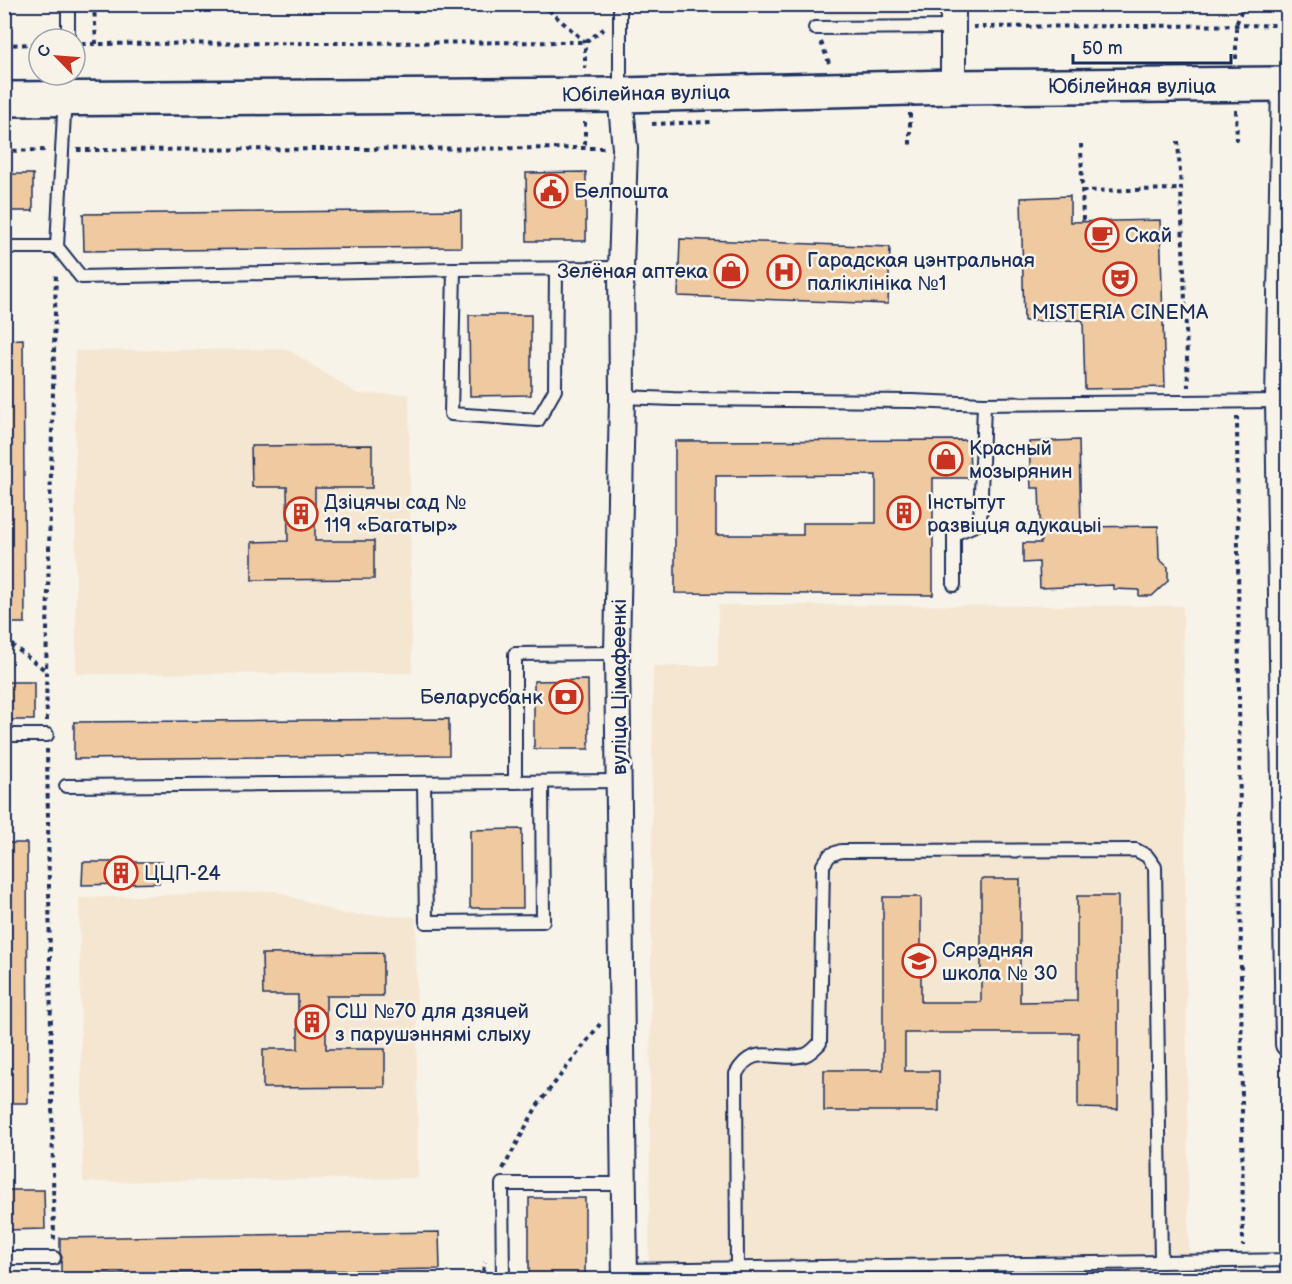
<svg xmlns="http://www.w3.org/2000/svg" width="1292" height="1284" font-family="'Balsamiq Sans',sans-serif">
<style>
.built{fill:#f5e6d2}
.building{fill:#efc99f;stroke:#1b2f5e;stroke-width:1.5;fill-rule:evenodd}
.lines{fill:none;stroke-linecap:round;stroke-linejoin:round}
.service-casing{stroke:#1b2f5e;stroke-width:16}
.minor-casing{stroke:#1b2f5e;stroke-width:28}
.secondary-casing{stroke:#1b2f5e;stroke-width:38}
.path{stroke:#1b2f5e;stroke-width:4;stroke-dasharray:4.5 4.5;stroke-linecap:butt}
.service{stroke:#f7f3e8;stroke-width:12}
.minor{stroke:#f7f3e8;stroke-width:24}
.secondary{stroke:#f7f3e8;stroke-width:33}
.labels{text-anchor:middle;stroke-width:5;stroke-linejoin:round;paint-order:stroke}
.street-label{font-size:20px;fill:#1b2f5e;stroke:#f7f3e8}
.poi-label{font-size:20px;fill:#1b2f5e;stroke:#f7f3e8;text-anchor:start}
</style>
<rect width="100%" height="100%" fill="#f7f3e8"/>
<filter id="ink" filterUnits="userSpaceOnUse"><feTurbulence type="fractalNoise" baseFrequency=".0167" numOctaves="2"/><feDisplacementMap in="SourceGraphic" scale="12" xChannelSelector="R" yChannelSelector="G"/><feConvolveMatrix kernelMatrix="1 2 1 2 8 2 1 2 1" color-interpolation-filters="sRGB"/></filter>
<g filter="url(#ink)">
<g class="built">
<path d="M827,5h86l1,9 -87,1z"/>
<path d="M287,349l71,45h51l3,279 -336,1 -1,-323z"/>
<path d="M718,605l465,1 6,673 -540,1 4,-614h65z"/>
<path d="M275,891l68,23 73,3 2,261 -335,4 -4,-284z"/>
</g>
<g class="building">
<path d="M586,172v69h-59l-1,-68z"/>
<rect x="4" y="174" width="29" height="37"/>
<path d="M1070,196v26l90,-2 5,167 -80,2 -2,-69 -59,1 -3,-123z"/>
<path d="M461,210v37l-377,4 -1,-37z"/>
<path d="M680,239l210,8 -2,57 -210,-8z"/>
<path d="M469,315h62v80l-61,1z"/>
<path d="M23,339l2,284h-21v-283z"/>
<path d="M969,440l1,38h-37v117l-258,-2v-152zM876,475v48h-73v12h-87v-59z"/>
<path d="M1079,440l2,87 77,-1 1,33 9,8v14l-16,15h-13v-6l-26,-1v-4l-73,3 -1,-26 -16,1v-20h18l-2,-55h-8l-2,-46z"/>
<path d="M372,445v43h-57v53h59v38l-122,1v-38l36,-1 -1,-54h-35l-1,-41z"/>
<path d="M588,680l1,69h-55v-68z"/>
<rect x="4" y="682" width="30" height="38"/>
<path d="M449,719v36l-375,4v-37z"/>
<path d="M522,829l1,79h-53v-78z"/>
<path d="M4,843h23l1,260h-24z"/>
<path d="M83,862h79l-3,21 -77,2z"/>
<path d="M981,879h39v123l57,-1v-105h41v213l-40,-1v-75h-173v38h34v40h-115v-41h59v-173h38v105h60z"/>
<path d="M383,953v43h-57v53h59v38l-122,1v-39h35v-54h-35l-1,-41z"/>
<path d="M4,1190h40l1,39 -41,1z"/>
<rect x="529" y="1198" width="56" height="77"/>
<path d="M439,1232l1,37 -379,6v-12l1,-6 -2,-4v-15z"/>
</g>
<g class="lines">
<defs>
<g id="service">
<path d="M620,4v90"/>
<path d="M815,28l138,-1"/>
<path d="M68,39v-35"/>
<path d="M66,75l-9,172 24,30 373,-8 167,-1"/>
<path d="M4,247h53"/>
<path d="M454,269l-3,145 87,6 17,-30 1,-121"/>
<path d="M622,397l51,2 239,2 72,3 294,-3"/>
<path d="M954,585v-51l26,-11 4,-119"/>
<path d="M4,735h43"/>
<path d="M515,782v-128l102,-1"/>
<path d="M424,783l2,139 117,-1 -1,-139"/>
<path d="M66,786l553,-5"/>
<path d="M4,1258h50"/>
<path d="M737,1269l-1,-195c17,-33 42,-11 69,-19 6,-2 10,-7 15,-12l3,-178 7,-10 11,-4 295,-1 11,6 8,11 6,395"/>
<path d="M625,1270l663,-10"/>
<path d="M503,1280l-1,-96h123"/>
</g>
<g id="minor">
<path d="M953,4v83"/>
<path d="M1284,84l-6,317 10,643"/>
<path d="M620,95l5,53 -4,120 1,129 -5,256 8,627"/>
</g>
<path id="secondary" d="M4,99l616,-4 333,-8 335,-3"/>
</defs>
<use href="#service" class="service-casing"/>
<use href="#minor" class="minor-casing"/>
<use href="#secondary" class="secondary-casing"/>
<g class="path">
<path d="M94,4l2,40"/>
<path d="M542,4l43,38v27"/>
<path d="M636,8l111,-4"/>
<path d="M973,27l315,-2"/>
<path d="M821,42l8,21"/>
<path d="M82,44l503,-2 19,-13"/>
<path d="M4,45l35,-1"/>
<path d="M1236,59v-34l8,-21"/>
<path d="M1236,110l1,31"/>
<path d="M910,113v33"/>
<path d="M585,122v26"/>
<path d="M652,124l59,-2"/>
<path d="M1178,141l3,48 7,198"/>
<path d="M1081,144l2,78"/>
<path d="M77,150l527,-2"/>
<path d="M4,151l42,-1"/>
<path d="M1082,191l99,-2"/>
<path d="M1237,416l6,830"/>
<path d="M4,639l41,31"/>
<path d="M47,721l-1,-50 10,-399"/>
<path d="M47,749l7,494"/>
<path d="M503,1169l34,-63 63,-82"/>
<path d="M481,1280l4,-18"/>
</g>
<use href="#service" class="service"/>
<use href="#minor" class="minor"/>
<use href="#secondary" class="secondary"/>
</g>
</g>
<defs>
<symbol id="civic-ring" viewBox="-11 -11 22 22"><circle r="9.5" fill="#f7f3e8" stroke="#c8321e" stroke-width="1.5"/><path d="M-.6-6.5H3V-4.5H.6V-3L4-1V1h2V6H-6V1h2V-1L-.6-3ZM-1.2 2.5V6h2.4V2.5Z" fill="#c8321e"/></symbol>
<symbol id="cafe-ring" viewBox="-11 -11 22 22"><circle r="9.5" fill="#f7f3e8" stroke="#c8321e" stroke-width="1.5"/><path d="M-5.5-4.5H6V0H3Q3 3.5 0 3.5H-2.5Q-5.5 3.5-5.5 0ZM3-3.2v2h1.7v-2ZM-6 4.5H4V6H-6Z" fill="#c8321e"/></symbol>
<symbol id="shop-ring" viewBox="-11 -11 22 22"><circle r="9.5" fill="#f7f3e8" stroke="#c8321e" stroke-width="1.5"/><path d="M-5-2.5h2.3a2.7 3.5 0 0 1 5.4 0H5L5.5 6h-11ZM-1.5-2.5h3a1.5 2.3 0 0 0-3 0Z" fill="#c8321e"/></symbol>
<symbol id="hospital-ring" viewBox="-11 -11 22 22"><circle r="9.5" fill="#f7f3e8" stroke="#c8321e" stroke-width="1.5"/><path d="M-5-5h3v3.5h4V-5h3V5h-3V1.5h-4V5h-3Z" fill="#c8321e"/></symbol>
<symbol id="theatre-ring" viewBox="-11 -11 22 22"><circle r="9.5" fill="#f7f3e8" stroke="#c8321e" stroke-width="1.5"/><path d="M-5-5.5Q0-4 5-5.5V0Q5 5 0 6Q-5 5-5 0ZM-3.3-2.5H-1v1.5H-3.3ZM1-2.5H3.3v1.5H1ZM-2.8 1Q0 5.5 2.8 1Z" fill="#c8321e"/></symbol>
<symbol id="building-ring" viewBox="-11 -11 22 22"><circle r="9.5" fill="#f7f3e8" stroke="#c8321e" stroke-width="1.5"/><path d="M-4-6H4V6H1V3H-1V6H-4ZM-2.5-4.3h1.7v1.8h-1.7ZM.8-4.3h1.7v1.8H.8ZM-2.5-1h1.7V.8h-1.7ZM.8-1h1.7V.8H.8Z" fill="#c8321e"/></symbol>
<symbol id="bank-ring" viewBox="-11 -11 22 22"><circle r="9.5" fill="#f7f3e8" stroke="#c8321e" stroke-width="1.5"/><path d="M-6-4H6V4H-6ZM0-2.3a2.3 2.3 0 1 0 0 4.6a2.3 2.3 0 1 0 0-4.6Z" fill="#c8321e"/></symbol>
<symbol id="school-ring" viewBox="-11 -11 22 22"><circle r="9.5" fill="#f7f3e8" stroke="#c8321e" stroke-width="1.5"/><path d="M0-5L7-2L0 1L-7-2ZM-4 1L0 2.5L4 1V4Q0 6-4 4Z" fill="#c8321e"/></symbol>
</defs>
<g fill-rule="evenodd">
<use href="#civic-ring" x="532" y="172" width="38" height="38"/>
<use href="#cafe-ring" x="1083" y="216" width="38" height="38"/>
<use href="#shop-ring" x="712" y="252" width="38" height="38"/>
<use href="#hospital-ring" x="765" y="253" width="38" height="38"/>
<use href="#theatre-ring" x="1101" y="260" width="38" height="38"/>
<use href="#shop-ring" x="927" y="440" width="38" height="38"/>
<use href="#building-ring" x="885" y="494" width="38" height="38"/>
<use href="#building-ring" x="282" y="495" width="38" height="38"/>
<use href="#bank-ring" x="547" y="678" width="38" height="38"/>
<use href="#building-ring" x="102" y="854" width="38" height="38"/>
<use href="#school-ring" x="900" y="942" width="38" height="38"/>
<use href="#building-ring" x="293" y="1003" width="38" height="38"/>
</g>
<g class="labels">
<g class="street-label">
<text x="1132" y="93">Юбілейная вуліца</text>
<text transform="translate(646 93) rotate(-1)" y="7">Юбілейная вуліца</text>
<text transform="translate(619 687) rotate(-90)" y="7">вуліца Цімафеенкі</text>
</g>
<g class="poi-label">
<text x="574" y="198">Белпошта</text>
<text x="1125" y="242">Скай</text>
<text x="807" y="267">Гарадская цэнтральная<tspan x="807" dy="23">паліклініка №1</tspan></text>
<text x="708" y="278" text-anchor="end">Зелёная аптека</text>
<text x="1120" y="319" text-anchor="middle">MISTERIA CINEMA</text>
<text x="969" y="455">Красный<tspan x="969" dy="23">мозырянин</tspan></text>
<text x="324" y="509">Дзіцячы сад №<tspan x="324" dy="23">119 «Багатыр»</tspan></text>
<text x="927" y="509">Інстытут<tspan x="927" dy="23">развіцця адукацыі</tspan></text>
<text x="543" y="704" text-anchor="end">Беларусбанк</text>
<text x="144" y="880">ЦЦП-24</text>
<text x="942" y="957">Сярэдняя<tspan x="942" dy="23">школа № 30</tspan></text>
<text x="335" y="1018">СШ №70 для дзяцей<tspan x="335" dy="23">з парушэннямі слыху</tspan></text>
</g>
</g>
<rect width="1292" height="1284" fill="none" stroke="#f7f3e8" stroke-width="24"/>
<rect x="12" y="12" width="1268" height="1260" fill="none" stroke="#1b2f5e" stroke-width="2" filter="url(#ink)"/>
<g transform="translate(57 57) rotate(295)"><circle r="28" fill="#f7f3e8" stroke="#9fa5b1" stroke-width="1.5"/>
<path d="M0-4.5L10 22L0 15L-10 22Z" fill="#c8321e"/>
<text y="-9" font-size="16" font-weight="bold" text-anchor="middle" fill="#1b2f5e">С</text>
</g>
<path d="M1073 54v9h158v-9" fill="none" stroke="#1b2f5e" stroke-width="3"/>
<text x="1082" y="54" font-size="18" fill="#1b2f5e" stroke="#f7f3e8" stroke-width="4.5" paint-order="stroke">50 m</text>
</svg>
